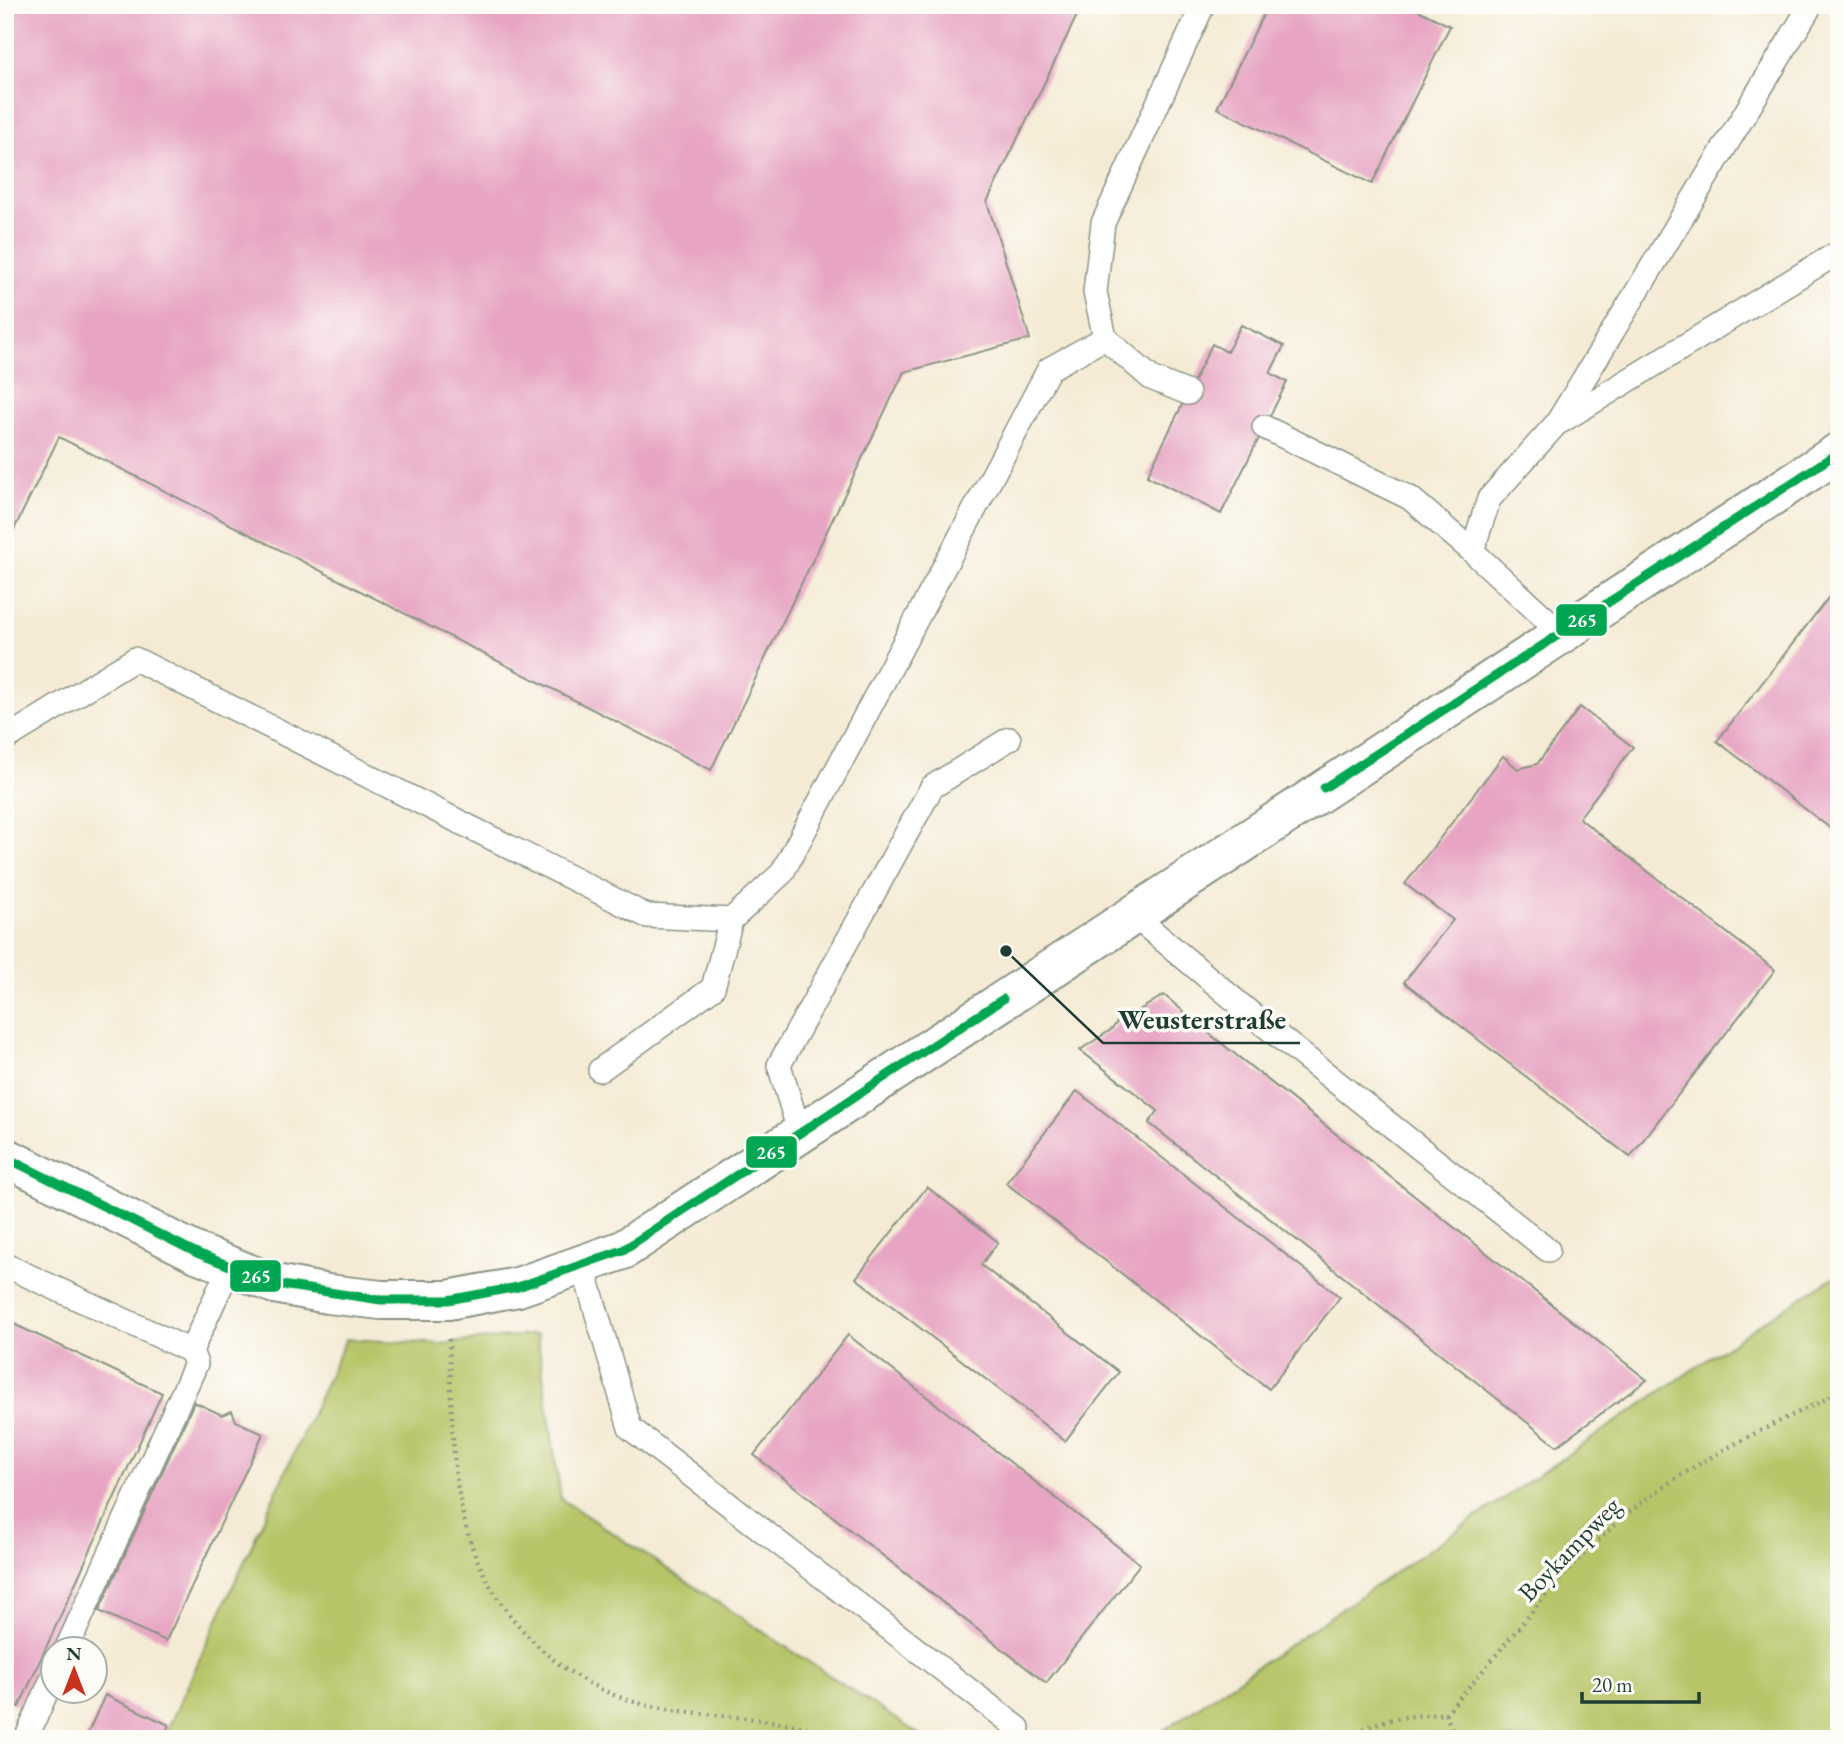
<svg xmlns="http://www.w3.org/2000/svg" width="1844" height="1744" font-family="'EB Garamond',serif">
<style>
.green{fill:#b7c567;stroke:#6b814e;stroke-width:2}
.building{fill:#e7a5c3}
.lines{fill:none;stroke-linecap:round;stroke-linejoin:round}
.lane-casing{stroke:#8a9484;stroke-width:26}
.street-casing{stroke:#8a9484;stroke-width:42}
.path{stroke:#8a9484;stroke-width:4.5;stroke-dasharray:2 5;stroke-linecap:butt}
.lane{stroke:#fff;stroke-width:23}
.street{stroke:#fff;stroke-width:38}
.bus-1-casing{stroke:#fdfcf7;stroke-width:14}
.bus-1{stroke:#00a651;stroke-width:9}
.labels{text-anchor:middle;stroke-width:7;stroke-linejoin:round;paint-order:stroke}
.street-label{font-size:26px;fill:#1f3d34;stroke:#fdfcf7}
.leader{fill:none;stroke:#1f3d34;stroke-width:2.5}
.callout-dot{fill:#1f3d34;stroke:#fdfcf7;stroke-width:2.5}
.callout-label{font-size:28px;text-anchor:middle;font-weight:bold;fill:#1f3d34;stroke:#fdfcf7;stroke-width:7;stroke-linejoin:round;paint-order:stroke}
.line-badge{stroke:#fdfcf7;stroke-width:2.5}
.badge-label{font-size:19px;text-anchor:middle;font-weight:bold;fill:#fff}
</style>
<rect width="100%" height="100%" fill="#fdfcf7"/>
<filter id="ink" filterUnits="userSpaceOnUse"><feTurbulence type="fractalNoise" baseFrequency=".0143" numOctaves="2"/><feDisplacementMap in="SourceGraphic" scale="14" xChannelSelector="R" yChannelSelector="G"/><feConvolveMatrix kernelMatrix="1 2 1 2 8 2 1 2 1" color-interpolation-filters="sRGB"/></filter>
<filter id="wash" filterUnits="userSpaceOnUse"><feTurbulence type="fractalNoise" baseFrequency=".00686" numOctaves="4" result="noise"/><feDisplacementMap in="SourceGraphic" scale="28" xChannelSelector="R" yChannelSelector="G"/><feGaussianBlur stdDeviation="1.57" result="paint"/><feColorMatrix in="noise" values="0 0 0 0 0 0 0 0 0 0 0 0 0 0 0 0 0 1.4 0 .05"/><feComposite in="paint" operator="in"/></filter>
<g filter="url(#wash)">
<rect width="100%" height="100%" fill="#f5ebd5"/>
<g class="green">
<path d="M1839,1274v465h-688l610,-416z"/>
<path d="M537,1334l24,165 365,240h-763l183,-400 95,5z"/>
</g>
<g id="blocks">
<g class="building">
<path d="M5,5h1077l-95,197 43,137 -126,33 -193,398 -652,-333 -54,111z"/>
<path d="M1268,5h140l42,21 -78,158 -155,-76z"/>
<path d="M1241,325l43,21 -14,27 17,9 -66,132 -74,-38 65,-132 15,8z"/>
<path d="M1839,584v251l-122,-94z"/>
<path d="M1580,707l53,40 -54,71 196,152 -145,187 -226,-175 49,-62 -48,-36 98,-128 15,13 19,-5z"/>
<path d="M1164,995l52,44 431,341 -90,66 -408,-323 9,-12 -78,-61 32,-21 11,-15 5,3z"/>
<path d="M1077,1091l263,206 -71,92 -263,-206z"/>
<path d="M927,1187l71,55 -17,23 138,107 -54,69 -209,-163z"/>
<path d="M5,1320l157,73 -143,314 -14,-7z"/>
<path d="M848,1335l292,229 -94,119 -292,-228z"/>
<path d="M194,1402l28,13 10,-4 4,10 27,13 -97,207 -67,-30z"/>
<path d="M105,1695l64,30 -6,14h-78z"/>
</g>
</g>
</g>
<g filter="url(#ink)">
<use href="#blocks" fill-opacity="0" stroke="#8a9484" stroke-width="2"/>
<g class="lines">
<defs>
<g id="lane">
<path d="M1188,393l-37,-15 -46,-40 -10,-46 8,-69 100,-218"/>
<path d="M1560,422l279,-170"/>
<path d="M1264,427l146,71 62,53"/>
<path d="M1561,633l-89,-82 17,-52 68,-76 254,-418"/>
<path d="M5,739l130,-80 512,257 84,4 51,-47 267,-504 56,-31"/>
<path d="M1132,914l135,113 281,223"/>
<path d="M600,1070l113,-82 18,-68"/>
<path d="M799,1131l-20,-66 153,-278 77,-48"/>
<path d="M5,1265l186,86 39,-85"/>
<path d="M583,1266l47,162 388,300"/>
<path d="M66,1650l130,-286 -5,-13"/>
<path d="M26,1739l26,-60"/>
</g>
<path id="street" d="M5,1157l192,96 78,31 53,10 53,6h67l70,-13 105,-37 1216,-798"/>
</defs>
<use href="#lane" class="lane-casing"/>
<use href="#street" class="street-casing"/>
<g class="path">
<path d="M449,1339c6,122 -5,218 91,309 30,28 70,50 111,58 64,13 131,9 193,33"/>
<path d="M1445,1714l12,25"/>
<path d="M1345,1739c35,-22 60,-23 100,-25 59,-64 110,-139 178,-196 63,-54 142,-90 216,-125"/>
</g>
<use href="#lane" class="lane"/>
<use href="#street" class="street"/>
<defs>
<g id="bus-1">
<path d="M1324,788l515,-336"/>
<path d="M5,1157l192,96 78,31 106,16h67l70,-13 105,-37 380,-251"/>
</g>
</defs>
<use href="#bus-1" class="bus-1-casing"/>
<use href="#bus-1" class="bus-1"/>
</g>
</g>
<g class="labels">
<g class="street-label">
<text transform="translate(1569 1549) rotate(-46)" y="9">Boykampweg</text>
</g>
</g>
<path class="leader" d="M1006 951L1103 1043H1300"/>
<circle class="callout-dot" cx="1006" cy="951" r="7"/>
<g class="callout-label">
<text x="1202" y="1029">Weusterstraße</text>
</g>
<g class="line-badge">
<rect x="1555" y="603" width="53" height="34" rx="7" fill="#00a651"/>
<rect x="745" y="1135" width="53" height="34" rx="7" fill="#00a651"/>
<rect x="229" y="1259" width="53" height="34" rx="7" fill="#00a651"/>
</g>
<g class="badge-label">
<text x="1582" y="627">265</text>
<text x="771" y="1159">265</text>
<text x="256" y="1283">265</text>
</g>
<rect width="1844" height="1744" fill="none" stroke="#fdfcf7" stroke-width="28"/>
<g transform="translate(74 1670)"><circle r="33" fill="#fdfcf7" stroke="#a4b0a9" stroke-width="2"/>
<path d="M0-5L12 26L0 18L-12 26Z" fill="#c8321e"/>
<text y="-10" font-size="19" font-weight="bold" text-anchor="middle" fill="#1f3d34">N</text>
</g>
<path d="M1582 1692v10h117v-10" fill="none" stroke="#1f3d34" stroke-width="3.5"/>
<text x="1592" y="1692" font-size="21" fill="#1f3d34" stroke="#fdfcf7" stroke-width="5" paint-order="stroke">20 m</text>
</svg>
